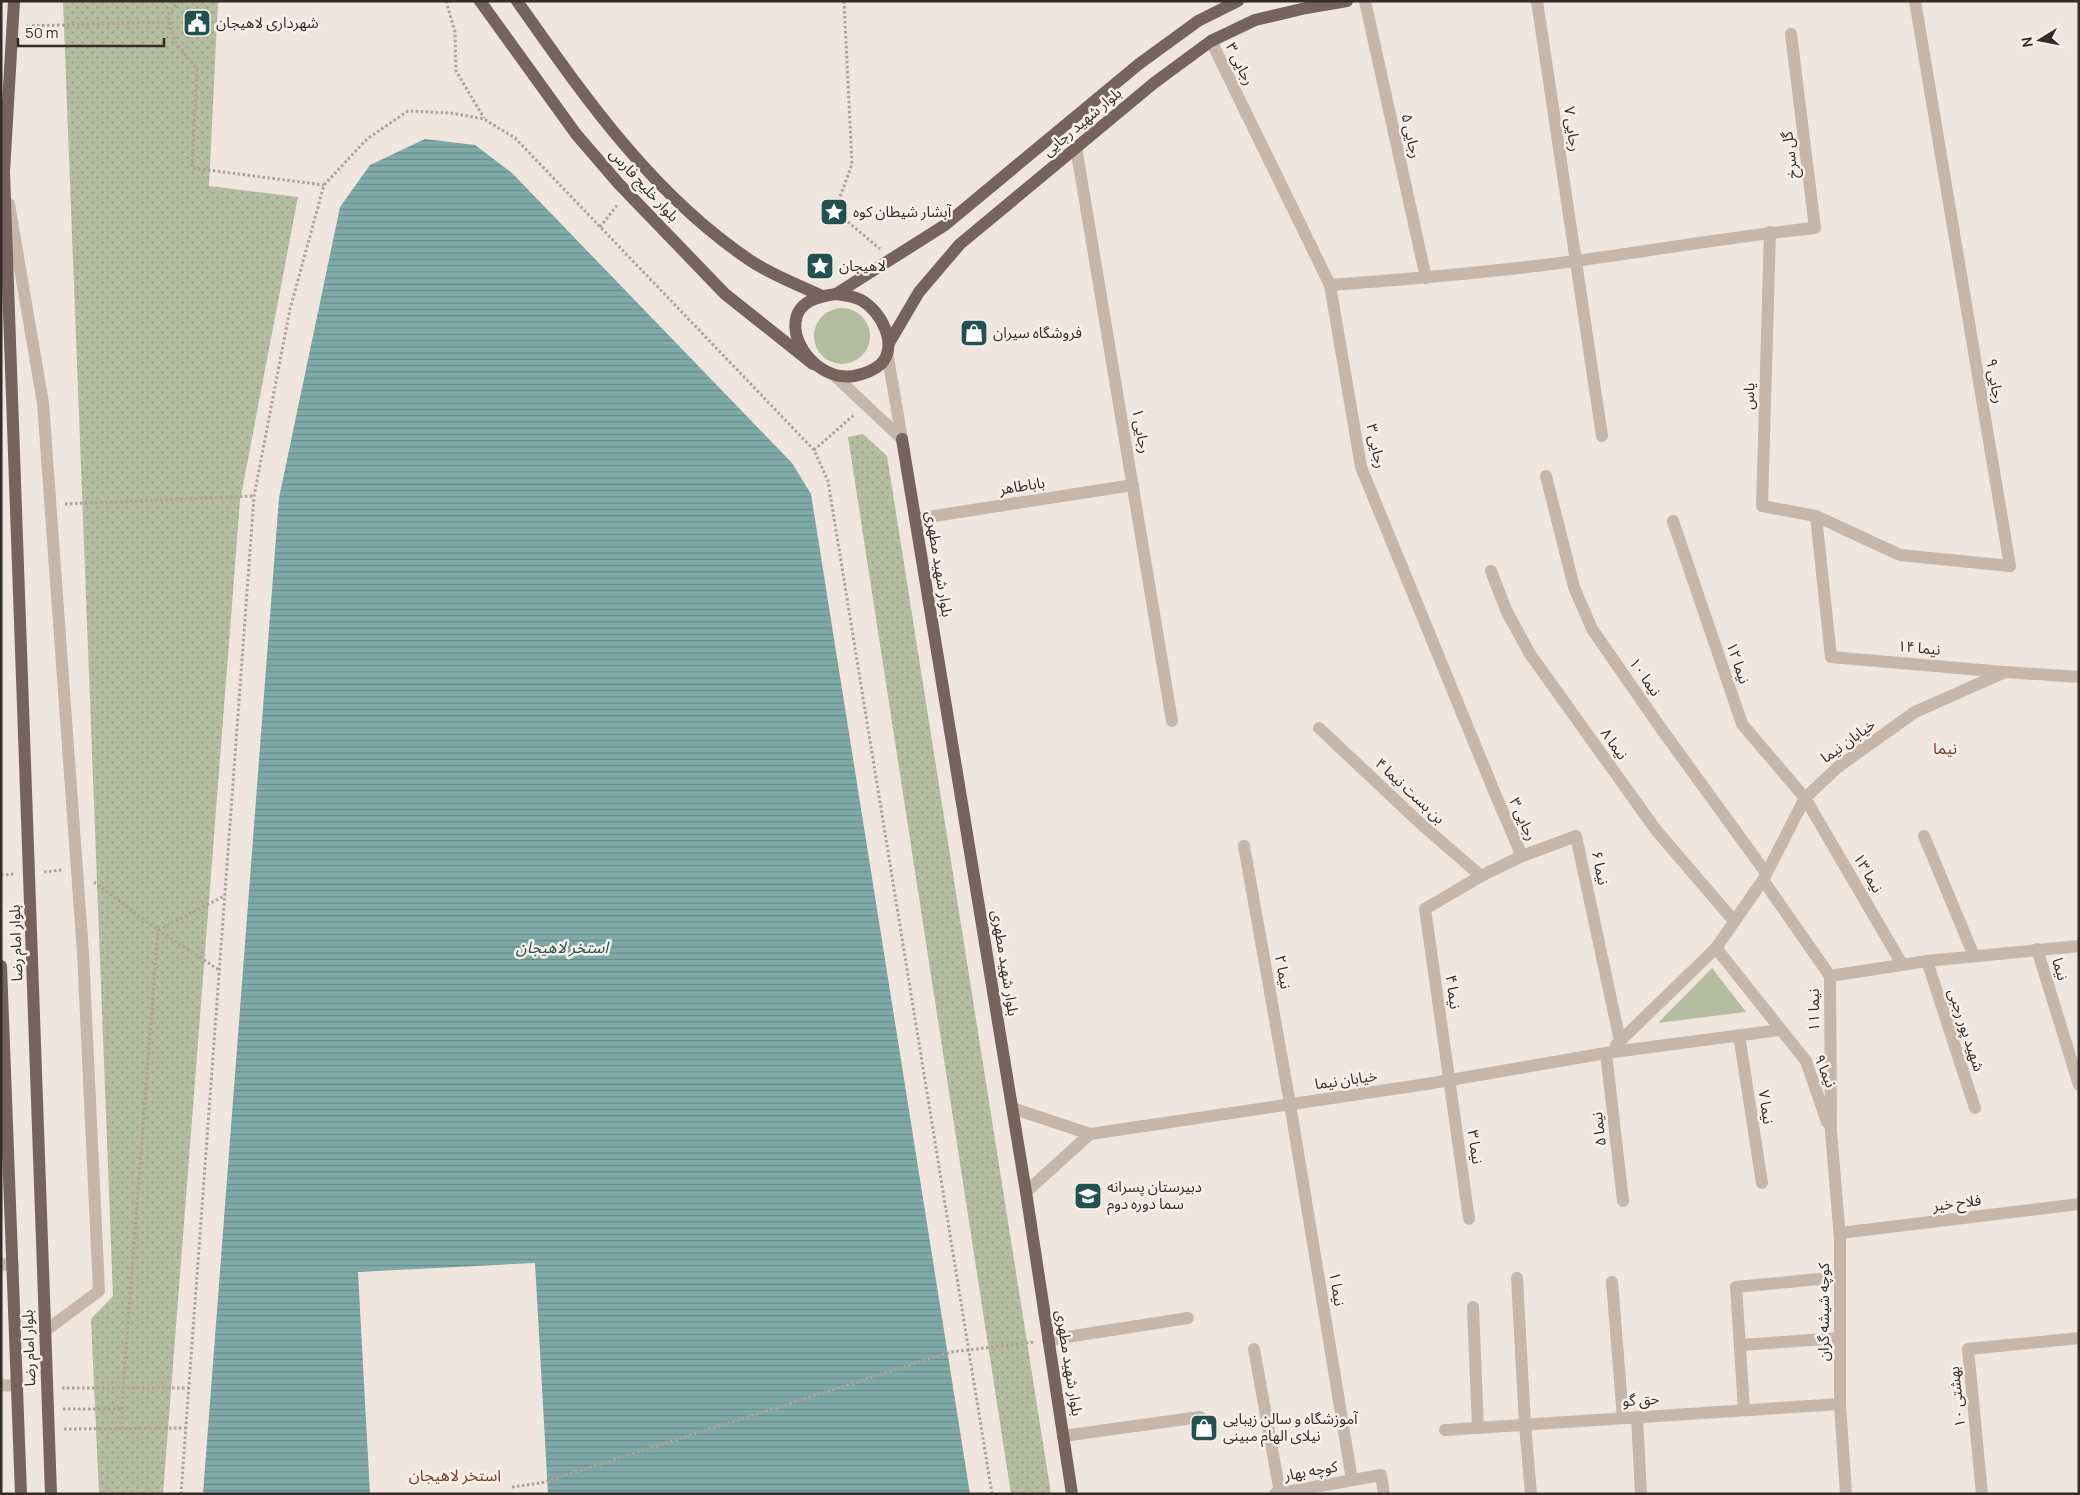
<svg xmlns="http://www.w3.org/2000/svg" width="2080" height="1495" font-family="Manrope,'Noto Sans Arabic',sans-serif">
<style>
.green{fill:#b4bd9f}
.park{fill:url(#park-dots)}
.water{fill:url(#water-rules)}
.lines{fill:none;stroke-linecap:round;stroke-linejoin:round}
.path{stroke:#b2a095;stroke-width:3;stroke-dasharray:2.5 2.5;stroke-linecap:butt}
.minor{stroke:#c7b6aa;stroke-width:12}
.major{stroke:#75635c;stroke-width:12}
.labels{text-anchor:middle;stroke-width:5;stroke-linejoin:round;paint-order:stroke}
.poi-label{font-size:15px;fill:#352c29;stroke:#f8f0e9;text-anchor:start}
.street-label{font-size:15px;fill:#352c29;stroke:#f8f0e9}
.neighbourhood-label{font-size:16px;fill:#7c3a2a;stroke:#f8f0e9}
.water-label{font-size:16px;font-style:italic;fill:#225152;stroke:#f8f0e9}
</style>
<defs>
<pattern id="park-dots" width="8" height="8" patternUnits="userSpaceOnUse" patternTransform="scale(1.25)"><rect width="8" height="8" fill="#b4bd9f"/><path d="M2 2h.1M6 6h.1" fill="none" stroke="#939a82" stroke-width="1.8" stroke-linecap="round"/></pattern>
<pattern id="water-rules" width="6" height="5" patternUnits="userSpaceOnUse" patternTransform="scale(1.25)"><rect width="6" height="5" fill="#7faaaa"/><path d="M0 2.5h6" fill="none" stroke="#698b8a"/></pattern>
</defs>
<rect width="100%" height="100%" fill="#f0e6dd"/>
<g class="green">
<circle cx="842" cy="336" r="28"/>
<path d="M1712,968l34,44 -88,11z"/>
</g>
<g class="park">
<path d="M63,1h155l-9,185 89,11 -58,304 -77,993h-64l-8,-175 22,-23z"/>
<path d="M863,434l24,22 164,1038h-40l-163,-1057z"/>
</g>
<path class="water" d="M425,139l50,6 37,28 280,290 19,31 159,1000h-422l-13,-231 -177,9 12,222h-167l76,-996 61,-291 30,-42z"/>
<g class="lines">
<g class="path">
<path d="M179,1l-10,12c1,26 12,37 28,56l-5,99 132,17"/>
<path d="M446,1l9,31 1,39 28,47"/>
<path d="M844,1l8,163 -17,47 45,38"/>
<path d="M27,26l142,-4"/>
<path d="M600,227l18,-23"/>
<path d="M814,450l41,-36"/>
<path d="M65,504l189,-8"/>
<path d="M44,872l18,-2"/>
<path d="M1,875l14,-1"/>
<path d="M94,882l64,48 66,-34"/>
<path d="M62,1388h127"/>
<path d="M63,1409h59"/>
<path d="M64,1429l122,-1"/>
<path d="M122,1429l1,-41 35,-458 61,40"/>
<path d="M512,1487l29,-4 410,-131 84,-10"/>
<path d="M181,1494l73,-998 36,-187 34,-124 43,-46 41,-28 43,2 33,6 31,19 299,312 14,31 164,1013"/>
</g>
<g class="minor">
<path d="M1365,1l61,277"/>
<path d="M1537,1l65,435"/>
<path d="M1211,41l119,244 31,182 135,329 26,60"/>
<path d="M1076,147l96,574"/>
<path d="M9,204l34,199 40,550 16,338 -54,40"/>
<path d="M1770,232l-8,274 54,10 84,39 110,11 -95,-565"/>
<path d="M1330,285c82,-6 164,-13 245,-24 80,-11 160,-25 240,-33l-24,-194"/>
<path d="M887,352l15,87"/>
<path d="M835,376l67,63"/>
<path d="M1546,476l28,111 18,42 68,98 106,146"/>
<path d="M1816,516l15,141 173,15"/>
<path d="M915,519l218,-34"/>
<path d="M1673,521l69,203 63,74 97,166"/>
<path d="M1491,571l16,41 23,42 126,176 78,91"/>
<path d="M1319,728l102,96 60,52"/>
<path d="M1924,836l50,120"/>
<path d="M1244,846l46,258 62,376"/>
<path d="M1763,880l67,96 1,155 9,108v165l6,90"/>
<path d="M1716,948l90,113 21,61"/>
<path d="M2037,949l42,136"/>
<path d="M1927,961l48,147"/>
<path d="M1830,976l97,-15 152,-15"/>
<path d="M1739,1035l23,148"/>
<path d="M1616,1045l100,-97 47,-68 42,-82 33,-31 77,-55 90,-40 74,5"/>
<path d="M1606,1053l17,148"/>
<path d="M1012,1108l78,26 337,-50 179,-31 174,-23"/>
<path d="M1026,1192l64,-58"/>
<path d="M1469,1219l-44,-310 56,-33 41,-20 54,-20 44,205"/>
<path d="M1840,1233l239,-29"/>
<path d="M1,1264l12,2"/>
<path d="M1517,1278l8,147 6,69"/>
<path d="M1612,1282l11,136"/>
<path d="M1473,1307l5,121"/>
<path d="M1048,1340l140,-22"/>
<path d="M1740,1345l100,-7"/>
<path d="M1254,1349l26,144"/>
<path d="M1,1385l17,1"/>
<path d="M1744,1409l-8,-122 104,-10"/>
<path d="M1637,1417l4,77"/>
<path d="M1445,1430l395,-26"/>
<path d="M1063,1436l137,-19"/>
<path d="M1275,1494l106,-19 3,19"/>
<path d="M1982,1494l-14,-145 111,-11"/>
</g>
<g class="major">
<path d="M14,1l-10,171 47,1322"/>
<path d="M480,1l96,133 43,50 106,110 88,70"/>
<path d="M517,1c67,95 135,194 234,260 21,14 48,24 71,35"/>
<path d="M836,294l109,-69 194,-161 59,-43 40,-20"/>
<path d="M836,294c9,1 17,2 25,6 20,11 38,45 20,64 -8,7 -17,10 -27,12 -44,7 -80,-56 -44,-75 8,-4 17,-6 26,-7z"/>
<path d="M889,343l30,-51 41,-48 194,-161 57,-42 44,-21 51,-12 41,-7"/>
<path d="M902,439l124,753 46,302"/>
<path d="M1,966l20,528"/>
</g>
</g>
<defs>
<symbol id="civic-square" viewBox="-11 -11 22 22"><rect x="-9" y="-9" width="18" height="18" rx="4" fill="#225152" stroke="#f8f0e9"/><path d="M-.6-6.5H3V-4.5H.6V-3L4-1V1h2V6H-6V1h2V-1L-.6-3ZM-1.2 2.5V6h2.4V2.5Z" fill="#fff"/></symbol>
<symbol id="sight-square" viewBox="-11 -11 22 22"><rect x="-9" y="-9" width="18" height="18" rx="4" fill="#225152" stroke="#f8f0e9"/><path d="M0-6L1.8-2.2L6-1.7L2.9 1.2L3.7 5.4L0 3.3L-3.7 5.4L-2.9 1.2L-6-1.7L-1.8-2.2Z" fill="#fff"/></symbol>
<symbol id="shop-square" viewBox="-11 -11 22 22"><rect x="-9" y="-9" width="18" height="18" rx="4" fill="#225152" stroke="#f8f0e9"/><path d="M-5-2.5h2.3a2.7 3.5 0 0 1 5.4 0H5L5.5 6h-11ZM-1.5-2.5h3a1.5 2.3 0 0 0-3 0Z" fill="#fff"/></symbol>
<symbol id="school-square" viewBox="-11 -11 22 22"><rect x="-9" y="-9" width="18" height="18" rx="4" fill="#225152" stroke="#f8f0e9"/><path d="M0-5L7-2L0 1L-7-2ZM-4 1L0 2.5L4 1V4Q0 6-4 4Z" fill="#fff"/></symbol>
</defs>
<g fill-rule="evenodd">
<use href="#civic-square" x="181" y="7" width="32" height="32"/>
<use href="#sight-square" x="818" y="196" width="32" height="32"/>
<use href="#sight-square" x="804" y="250" width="32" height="32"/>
<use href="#shop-square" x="958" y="317" width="32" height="32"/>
<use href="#school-square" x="1072" y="1180" width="32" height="32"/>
<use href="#shop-square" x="1188" y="1412" width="32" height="32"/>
</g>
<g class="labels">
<g class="poi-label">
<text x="216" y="28">شهرداری لاهیجان</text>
<text x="853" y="217">آبشار شیطان کوه</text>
<text x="839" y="271">لاهيجان</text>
<text x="993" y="338">فروشگاه سیران</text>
<text x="1107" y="1192">دبیرستان پسرانه<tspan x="1107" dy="17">سما دوره دوم</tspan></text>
<text x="1223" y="1424">آموزشگاه و سالن زیبایی<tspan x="1223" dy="17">نیلای الهام مبینی</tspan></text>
</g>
<g class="street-label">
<text transform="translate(1240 64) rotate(64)" y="5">رجایی ۳</text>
<text transform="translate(1082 122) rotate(-40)" y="5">بلوار شهید رجایی</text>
<text transform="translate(1572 129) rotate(82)" y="5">رجایی ۷</text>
<text transform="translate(1411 136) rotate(78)" y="5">رجایی ۵</text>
<text transform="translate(1790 155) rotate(-97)" y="5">گل سرخ</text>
<text transform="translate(644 185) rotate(47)" y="5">بلوار خلیج فارس</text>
<text transform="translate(1995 381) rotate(80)" y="5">رجایی ۹</text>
<text transform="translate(1749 396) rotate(-88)" y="5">یاس</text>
<text transform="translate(1141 431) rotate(80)" y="5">رجایی ۱</text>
<text transform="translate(1376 446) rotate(78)" y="5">رجایی ۳</text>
<text transform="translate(1022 486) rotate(-9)" y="5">باباطاهر</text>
<text transform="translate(939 564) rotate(81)" y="5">بلوار شهید مطهری</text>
<text transform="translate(1919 648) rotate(5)" y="5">نیما ۱۴</text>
<text transform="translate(1738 663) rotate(71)" y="5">نیما ۱۲</text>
<text transform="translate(1645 677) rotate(55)" y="5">نیما ۱۰</text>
<text transform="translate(1848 741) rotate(-36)" y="5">خیابان نیما</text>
<text transform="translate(1614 744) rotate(54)" y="5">نیما ۸</text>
<text transform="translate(1410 791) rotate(43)" y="5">بن بست نیما ۴</text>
<text transform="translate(1523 819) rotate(66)" y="5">رجایی ۳</text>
<text transform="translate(1600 868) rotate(78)" y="5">نیما ۶</text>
<text transform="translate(1868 873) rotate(60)" y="5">نیما ۱۳</text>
<text transform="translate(16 943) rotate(-92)" y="5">بلوار امام رضا</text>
<text transform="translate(1005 963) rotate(81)" y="5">بلوار شهید مطهری</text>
<text transform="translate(2060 969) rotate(73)" y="5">نیما</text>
<text transform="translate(1283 972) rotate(80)" y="5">نیما ۲</text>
<text transform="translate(1453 992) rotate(82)" y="5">نیما ۴</text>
<text transform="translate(1814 1010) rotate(-90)" y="5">نیما ۱۱</text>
<text transform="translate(1966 1030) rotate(72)" y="5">شهید پور رجبی</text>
<text transform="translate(1825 1071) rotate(67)" y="5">نیما ۹</text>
<text transform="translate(1346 1080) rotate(-8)" y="5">خیابان نیما</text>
<text transform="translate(1766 1107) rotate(81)" y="5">نیما ۷</text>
<text transform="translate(1599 1129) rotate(-97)" y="5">نیما ۵</text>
<text transform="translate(1475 1147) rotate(81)" y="5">نیما ۳</text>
<text transform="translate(1957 1203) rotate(-7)" y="5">فلاح خیر</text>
<text transform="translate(1337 1289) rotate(81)" y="5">نیما ۱</text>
<text transform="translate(1824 1312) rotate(-90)" y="5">کوچه شیشه گران</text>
<text transform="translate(29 1348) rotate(-92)" y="5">بلوار امام رضا</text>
<text transform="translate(1069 1363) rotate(81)" y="5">بلوار شهید مطهری</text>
<text transform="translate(1957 1397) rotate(-96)" y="5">بهشتی ۱۰</text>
<text transform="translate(1641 1400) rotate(-4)" y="5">حق گو</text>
<text transform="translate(1311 1471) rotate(-10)" y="5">کوچه بهار</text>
</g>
<g class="neighbourhood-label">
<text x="1945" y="754">نیما</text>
<text x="455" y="1481">استخر لاهیجان</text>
</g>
<g class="water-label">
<text x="562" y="953">استخر لاهیجان</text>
</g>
</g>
<rect width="2080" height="1495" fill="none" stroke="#352c29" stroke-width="5"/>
<g transform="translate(2040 40) rotate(260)" stroke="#f8f0e9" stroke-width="4" paint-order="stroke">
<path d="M0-4L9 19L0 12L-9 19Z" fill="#352c29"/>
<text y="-8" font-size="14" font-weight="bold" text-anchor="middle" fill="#352c29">N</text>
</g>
<path d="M18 38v8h146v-8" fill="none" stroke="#352c29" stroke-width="2.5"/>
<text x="25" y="38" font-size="15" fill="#352c29" stroke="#f8f0e9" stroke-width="4" paint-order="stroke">50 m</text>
</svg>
